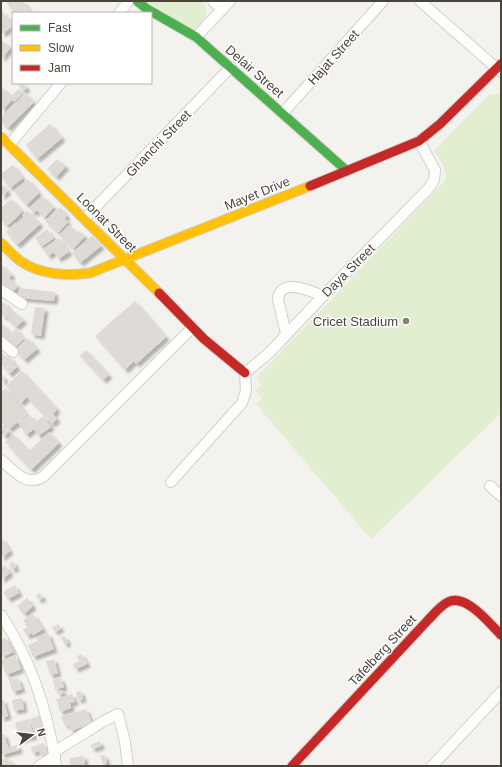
<svg xmlns="http://www.w3.org/2000/svg" width="502" height="767" font-family="Arial,sans-serif">
<style>
.green{fill:#e1eecf}
.building{fill:#dedbd6;filter:url(#shadow)}
.lines{fill:none;stroke-linecap:round;stroke-linejoin:round}
.street-casing{stroke:#d2d0cb;stroke-width:12}
.fast-casing{stroke:#d3cfc5;stroke-width:11}
.slow-casing{stroke:#d3cfc5;stroke-width:11}
.jam-casing{stroke:#d3cfc5;stroke-width:11}
.street{stroke:#fdfdfc;stroke-width:10}
.fast{stroke:#4caf50;stroke-width:9}
.slow{stroke:#ffc107;stroke-width:9}
.jam{stroke:#c62828;stroke-width:9}
.poi-dot{fill:#868178;stroke:#fff;stroke-width:1.5}
.labels{text-anchor:middle;stroke-width:3;stroke-linejoin:round;paint-order:stroke}
.street-label{font-size:13px;fill:#4b4439;stroke:#fff}
.poi-label{font-size:13px;fill:#4b4439;stroke:#fff;text-anchor:end}
</style>
<defs>
<filter id="shadow"><feDropShadow dx="3.5" dy="3.5" stdDeviation="1" flood-color="#0004"/></filter>
</defs>
<rect width="100%" height="100%" fill="#f4f2ee"/>
<g class="green">
<path d="M147,1h55c10,10 2,19 -5,27h-8z"/>
<path d="M501,93v320l-130,126 -115,-135 6,-6 -7,-7 7,-6 -6,-7 188,-196c6,-11 -4,-22 -10,-31l55,-56z"/>
</g>
<g class="building">
<path d="M6,1h17l7,10 -3,2h-13z"/>
<path d="M2,11l11,15 -11,8 -1,-2v-20z"/>
<path d="M1,40l10,7 -9,11 -1,-1z"/>
<path d="M17,83h6l4,5 -4,3z"/>
<path d="M2,87l9,9 8,-7 4,4 -9,9 -2,-2 -11,11z"/>
<path d="M25,93l9,9 -26,26 -7,-6v-5z"/>
<path d="M50,124l12,14 -25,21 -11,-14z"/>
<path d="M57,159l9,7 -10,11 -9,-8z"/>
<path d="M13,165l10,13 -13,10 -9,-11v-3z"/>
<path d="M28,179l11,14 -13,12 -12,-14z"/>
<path d="M1,183l7,8 -7,6z"/>
<path d="M42,196l12,11 -10,11 -7,-8 -3,3 -5,-4z"/>
<path d="M11,199l12,12 -16,15 -6,-6v-12z"/>
<path d="M60,207l7,9 -3,2 -7,-8z"/>
<path d="M27,210l13,14 -23,21 -11,-13 9,-9 1,2 8,-8 -2,-2z"/>
<path d="M56,210l12,12 -10,11 -13,-12z"/>
<path d="M69,225l8,7 2,-1 6,5 -12,13 -14,-14z"/>
<path d="M47,229l7,9 -13,9 -6,-9z"/>
<path d="M92,236l9,10 -21,17 -8,-10z"/>
<path d="M59,238l10,14 -11,7 -4,-7 -6,4 -5,-7z"/>
<path d="M1,264l11,11 -3,3 9,8 -7,8 -10,-10z"/>
<path d="M20,288l35,4 -1,9 -35,-3z"/>
<path d="M135,301l31,36 -30,27 -2,-3 -9,9 -30,-34z"/>
<path d="M4,302l8,10 -7,6 -4,-4v-10z"/>
<path d="M35,307l10,1 -4,28 -10,-2z"/>
<path d="M14,311l10,9 -8,7 -9,-9z"/>
<path d="M3,324l8,9 -7,6 -3,-3v-10z"/>
<path d="M16,329l8,10 -12,11 -8,-10z"/>
<path d="M28,338l9,11 -13,11 -9,-10z"/>
<path d="M86,350l23,25 -6,5 -23,-24z"/>
<path d="M1,351l5,7 -5,4z"/>
<path d="M9,356l8,11 -8,7 -8,-10v-2z"/>
<path d="M22,371l35,38 -4,5 4,5 -5,5 -25,-27 -6,6 -15,-17z"/>
<path d="M1,373l4,6 -4,3z"/>
<path d="M6,388l21,27 -7,6 10,-6 5,7 9,-6 7,11 -13,9 -4,-7 -8,6 -8,-13 -9,7 -5,-6 -3,2 8,6 -4,5 -4,-3v-41z"/>
<path d="M49,432l10,11 -28,27 -26,-28 8,-8 16,17z"/>
<path d="M1,537l9,14 -9,7z"/>
<path d="M13,561l3,6 -4,3 -3,-6z"/>
<path d="M5,565l5,8 -9,7v-12z"/>
<path d="M15,585l4,8 -11,6 -5,-7z"/>
<path d="M40,593l3,5 -5,2 -2,-4z"/>
<path d="M27,598l6,8 -9,8 -7,-8z"/>
<path d="M33,614l10,15 -10,6 -1,-2 -5,3 -4,-6 4,-3 -4,-7z"/>
<path d="M58,624l3,4 -6,4 -3,-4z"/>
<path d="M48,633l6,16 -21,8 -5,-12 10,-4 -1,-4z"/>
<path d="M65,636l3,7 -4,1 -3,-7z"/>
<path d="M5,637l8,15 -12,6v-18z"/>
<path d="M82,654l2,5 -5,2 -2,-5z"/>
<path d="M15,655l6,14 -15,6 -5,-14z"/>
<path d="M54,659l4,14 -8,2 -4,-14z"/>
<path d="M85,659l2,5 -12,5 -2,-5z"/>
<path d="M13,677l1,3 4,-2 4,11 -9,3 -5,-14z"/>
<path d="M61,678l3,9 -9,3 -2,-10z"/>
<rect x="57" y="690" width="6" height="4"/>
<path d="M81,691l2,8 -5,1 -2,-8z"/>
<path d="M72,694l3,8 -5,1 1,5 -11,4 -4,-13z"/>
<path d="M22,698l2,11 -10,2 -2,-11z"/>
<path d="M3,699l5,17 -7,2v-18z"/>
<path d="M86,709l6,14 -21,8 -3,-7 -3,2 -4,-9z"/>
<path d="M41,715l5,16 -11,3 -5,-15z"/>
<path d="M29,719l5,17 -8,2 -2,-4 1,5 -5,1 -5,-17z"/>
<path d="M1,734h3l4,13 -7,2z"/>
<path d="M100,741l1,5 -9,3 -2,-4z"/>
<path d="M44,743l4,11 -7,2 -2,-5 -7,2 -1,-6z"/>
<path d="M18,745l1,5 -18,5v-6z"/>
<path d="M105,755l2,8 -4,1 -3,-8z"/>
<path d="M84,756l1,10h-15v-8z"/>
<path d="M8,758l1,4 3,-1 2,5h-13v-6z"/>
</g>
<g class="lines">
<defs>
<g id="street">
<path d="M213,1l9,9"/>
<path d="M420,1l81,71"/>
<path d="M119,13l10,-12"/>
<path d="M196,37l34,-36"/>
<path d="M283,113l100,-112"/>
<path d="M9,145l52,-62"/>
<path d="M85,218l146,-151"/>
<path d="M1,290l21,14"/>
<path d="M286,334l-8,-35c3,-22 32,-8 45,-3"/>
<path d="M1,342l12,10"/>
<path d="M1,460c14,11 24,27 42,17l150,-150"/>
<path d="M171,482l71,-79 4,-12 -1,-18 24,-20 54,-57 106,-108 5,-8 1,-10 -16,-29"/>
<path d="M490,486l11,10"/>
<path d="M1,615c31,46 47,96 55,151"/>
<path d="M54,752l50,-31 14,-7 7,28 3,24"/>
<path d="M39,766l16,-10"/>
<path d="M432,766l69,-74"/>
</g>
<path id="fast" d="M137,1l10,8 49,28 151,134"/>
<g id="slow">
<path d="M1,137l158,156"/>
<path d="M1,243c7,6 13,14 21,19 19,13 47,14 68,11l220,-87"/>
</g>
<g id="jam">
<path d="M310,186l109,-45 21,-17 61,-60"/>
<path d="M159,293l45,46 41,34"/>
<path d="M292,766l137,-147c6,-6 11,-13 19,-17 18,-9 42,22 53,33"/>
</g>
</defs>
<use href="#street" class="street-casing"/>
<use href="#fast" class="fast-casing"/>
<use href="#slow" class="slow-casing"/>
<use href="#jam" class="jam-casing"/>
<use href="#street" class="street"/>
<use href="#fast" class="fast"/>
<use href="#slow" class="slow"/>
<use href="#jam" class="jam"/>
</g>
<circle class="poi-dot" cx="406" cy="321" r="4"/>
<g class="labels">
<g class="street-label">
<text transform="translate(333 57) rotate(-48)" y="5">Hajat Street</text>
<text transform="translate(255 71) rotate(41)" y="5">Delair Street</text>
<text transform="translate(158 143) rotate(-46)" y="5">Ghanchi Street</text>
<text transform="translate(257 193) rotate(-22)" y="5">Mayet Drive</text>
<text transform="translate(107 222) rotate(45)" y="5">Loonat Street</text>
<text transform="translate(348 270) rotate(-45)" y="5">Daya Street</text>
<text transform="translate(382 650) rotate(-47)" y="5">Tafelberg Street</text>
</g>
<g class="poi-label">
<text x="398" y="326">Cricet Stadium</text>
</g>
</g>
<rect width="502" height="767" fill="none" stroke="#4b4439" stroke-width="4"/>
<rect x="12" y="12" width="140" height="72" fill="#ffffff" stroke="#b7b4b0"/>
<rect x="20" y="25" width="20" height="6" fill="#4caf50" stroke="#b7b4b0"/>
<text x="48" y="32" font-size="12" fill="#4b4439">Fast</text>
<rect x="20" y="45" width="20" height="6" fill="#ffc107" stroke="#b7b4b0"/>
<text x="48" y="52" font-size="12" fill="#4b4439">Slow</text>
<rect x="20" y="65" width="20" height="6" fill="#c62828" stroke="#b7b4b0"/>
<text x="48" y="72" font-size="12" fill="#4b4439">Jam</text>
<g transform="translate(32 735) rotate(75)" stroke="#ffffff" stroke-width="3" paint-order="stroke">
<path d="M0-3L7 15L0 10L-7 15Z" fill="#4b4439"/>
<text y="-6" font-size="11" font-weight="bold" text-anchor="middle" fill="#4b4439">N</text>
</g>
</svg>
